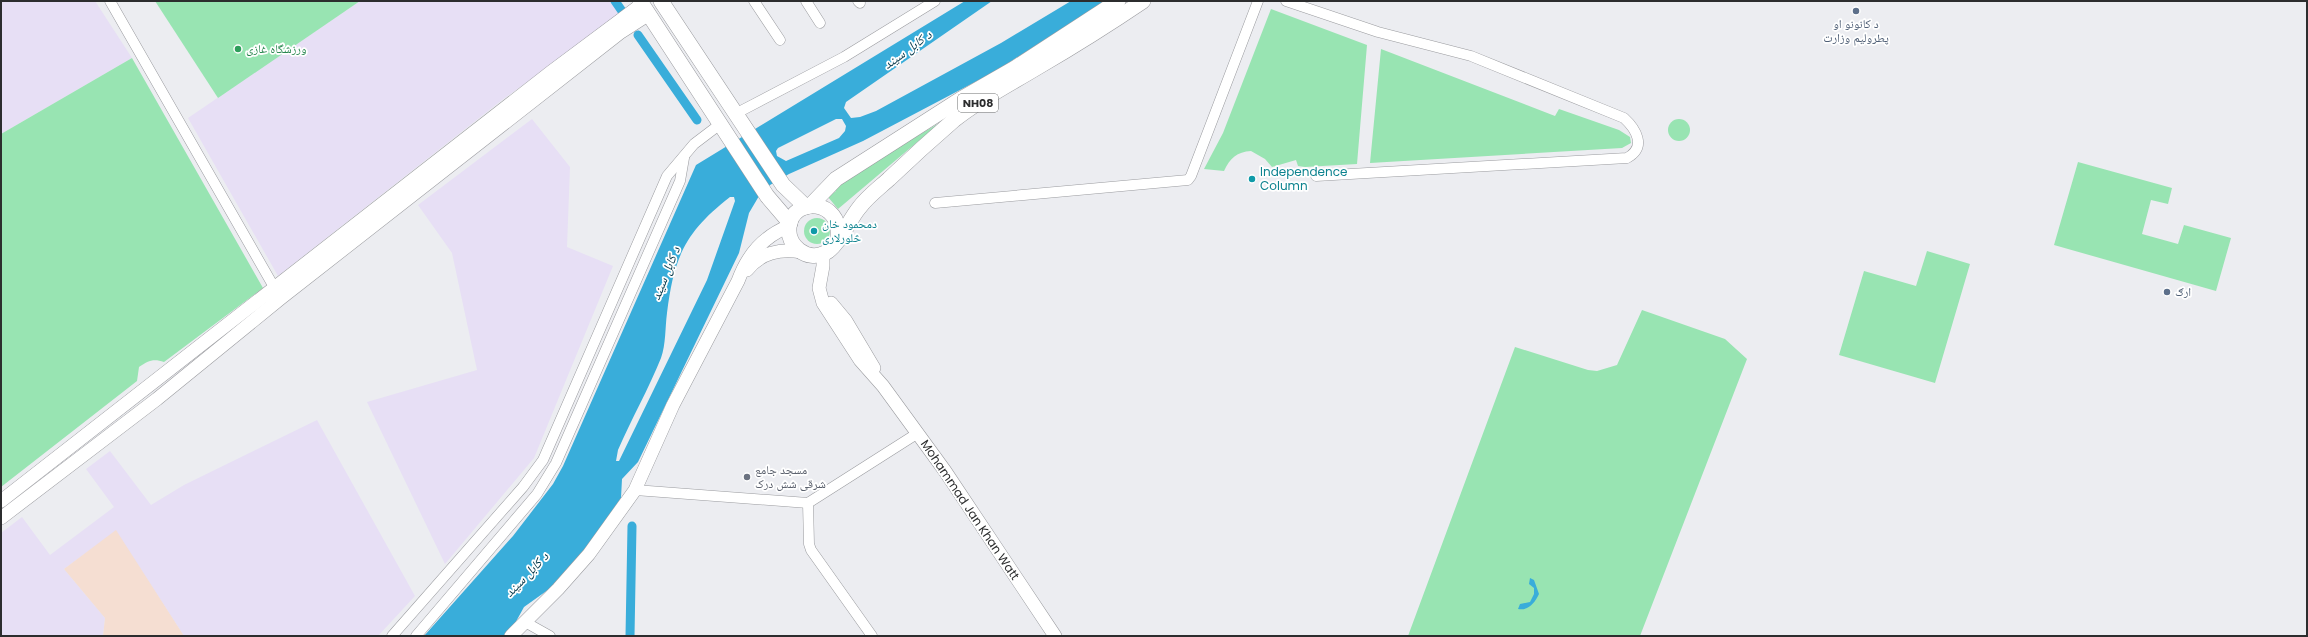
<svg xmlns="http://www.w3.org/2000/svg" width="2308" height="637" font-family="Poppins,'Noto Naskh Arabic',sans-serif">
<style>
.commercial{fill:#e7dff5}
.industrial{fill:#f5ded2}
.green{fill:#98e4b2}
.water{fill:#39adda;fill-rule:evenodd}
.lines{fill:none;stroke-linecap:round;stroke-linejoin:round}
.canal{stroke:#39adda;stroke-width:9}
.minor-casing{stroke:#9a9b9f;stroke-width:11}
.major-casing{stroke:#9a9b9f;stroke-width:14}
.highway-casing{stroke:#9a9b9f;stroke-width:16}
.minor{stroke:#fff;stroke-width:10}
.major{stroke:#fff;stroke-width:13}
.highway{stroke:#fff;stroke-width:15}
.service-dot{fill:#5c6f8a;stroke:#fff;stroke-width:1.5}
.leisure-dot{fill:#2e9e5b;stroke:#fff;stroke-width:1.5}
.culture-dot{fill:#0f9aa8;stroke:#fff;stroke-width:1.5}
.worship-dot{fill:#6b7280;stroke:#fff;stroke-width:1.5}
.labels{text-anchor:middle;stroke-width:3.5;stroke-linejoin:round;paint-order:stroke}
.shield{fill:#fff;stroke:#6b6c6d;stroke-width:1}
.shield-label{font-size:11px;font-weight:bold;fill:#2c2d2e}
.service-label{font-size:12px;fill:#4e5e75;stroke:#fff}
.leisure-label{font-size:12px;fill:#27864d;stroke:#fff;text-anchor:start}
.culture-label{font-size:12px;fill:#0d838f;stroke:#fff;text-anchor:start}
.worship-label{font-size:12px;fill:#5b616d;stroke:#fff;text-anchor:start}
.street-label{font-size:12px;fill:#2c2d2e;stroke:#fff}
.water-label{font-size:13px;font-style:italic;fill:#003547;stroke:#fff}
</style>
<rect width="100%" height="100%" fill="#ecedf1"/>
<g class="commercial">
<path d="M1,1h94l37,57 -131,76z"/>
<path d="M360,1h251l9,14 -118,85 -224,176 -90,-158z"/>
<path d="M532,119l38,48 -3,80 46,19 -79,192 -89,106 -78,-162 110,-32 -25,-117 -34,-48z"/>
<path d="M317,420l98,176 -37,40h-194l-68,-105 -52,38 41,49 -2,18h-102v-103l21,-16 28,38 64,-48 -28,-38 24,-18 41,54 33,-20z"/>
</g>
<path class="industrial" d="M116,530l68,106h-81l2,-18 -41,-49z"/>
<g class="green">
<path d="M155,1h205l-142,97z"/>
<path d="M1271,9l96,36 -10,119 -52,3 -7,-1 -2,-6 -24,7 -7,-8 -14,-8c-14,1 -21,7 -27,20l-20,-2 19,-36z"/>
<path d="M1381,49l174,67 4,-7 60,21 11,7 1,6 -9,5 -252,15z"/>
<path d="M132,58l131,230 -99,74c-11,-4 -16,-1 -25,5l-2,14 -136,106v-353z"/>
<circle cx="1679" cy="130" r="11"/>
<path d="M941,122l-103,87 -10,-12 8,-6 -4,-5z"/>
<path d="M2078,162l94,26 -4,16 -17,-4 -9,34 36,10 6,-19 47,13 -15,53 -162,-46z"/>
<circle cx="817" cy="231" r="13"/>
<path d="M1927,251l43,13 -35,119 -96,-28 25,-84 52,15z"/>
<path d="M1642,310l83,29 22,20 -107,277h-232l107,-289 73,23 9,1 20,-6z"/>
</g>
<g class="water">
<path d="M965,1h27l-146,101 -2,6 7,10 9,-1 16,-6 125,-68 70,-42h34l-109,70 -133,70 -74,33 -19,11 -11,11 -10,17 -10,40 -101,209 -16,17 -1,19 -27,39 -35,45 -35,25 -11,20 -9,9h-80l89,-100 40,-52 10,-18 133,-301zM836,119h6l4,7 -1,5 -6,7 -53,23 -9,-5 -1,-5 2,-3zM730,197h4l1,4 -28,79 -88,181h-3l2,-11c13,-30 31,-62 43,-92 5,-14 4,-30 6,-45 7,-56 18,-81 63,-116z"/>
<path d="M1530,578l4,2 5,14c-4,9 -11,17 -21,15l2,-5 10,-2 4,-8v-6l-5,-4z"/>
</g>
<g class="lines">
<g class="canal">
<path d="M615,1l9,13"/>
<path d="M638,35l59,85"/>
<path d="M630,636l2,-110"/>
</g>
<defs>
<g id="minor">
<path d="M110,1l168,293"/>
<path d="M754,1l26,39"/>
<path d="M806,1l14,22"/>
<path d="M858,1l2,2"/>
<path d="M1286,1l92,31 93,24 153,62c12,11 23,29 3,40l-311,18"/>
<path d="M735,114l109,-57 91,-56"/>
<path d="M935,203l253,-23 3,-4 67,-175"/>
<path d="M635,490l173,13 110,-70"/>
<path d="M808,503l1,41 2,6 61,86"/>
<path d="M525,622l25,14"/>
<path d="M392,636l131,-149 20,-27 124,-284 27,-32 25,-19"/>
<path d="M416,636l121,-142 19,-31 124,-282 4,-23"/>
</g>
<g id="major">
<path d="M823,254v12l-4,22 4,15 37,57 23,26 62,85 110,165"/>
<path d="M747,270c13,-17 34,-22 54,-18"/>
<path d="M831,303l15,18 28,47"/>
<path d="M1,501l550,-429 91,-68"/>
<path d="M1,518l156,-119 124,-101 340,-266 28,-18"/>
<path d="M511,636l47,-47 31,-35 46,-64 38,-85 65,-124c10,-27 25,-44 51,-55"/>
</g>
<g id="highway">
<path d="M640,1l127,195 23,27"/>
<path d="M661,1l122,184 23,22"/>
<path d="M810,206l26,-27 125,-80 54,-31 103,-67"/>
<path d="M838,237c4,-37 -45,-42 -49,-10 -2,19 18,35 36,26 13,-6 24,-33 34,-45 8,-11 20,-20 30,-29 21,-20 43,-40 65,-59 26,-21 56,-36 84,-53 36,-21 71,-43 105,-66"/>
</g>
</defs>
<use href="#minor" class="minor-casing"/>
<use href="#major" class="major-casing"/>
<use href="#highway" class="highway-casing"/>
<use href="#minor" class="minor"/>
<use href="#major" class="major"/>
<use href="#highway" class="highway"/>
</g>
<g class="service-dot">
<circle cx="1856" cy="11" r="4"/>
<circle cx="2167" cy="292" r="4"/>
</g>
<circle class="leisure-dot" cx="238" cy="49" r="4"/>
<g class="culture-dot">
<circle cx="1252" cy="179" r="4"/>
<circle cx="814" cy="231" r="4"/>
</g>
<circle class="worship-dot" cx="747" cy="477" r="4"/>
<g class="labels">
<rect class="shield" x="958" y="94" width="40" height="18" rx="3"/>
<g class="shield-label">
<text x="978" y="107">NH08</text>
</g>
<g class="service-label">
<text x="1856" y="28">د کانونو او<tspan x="1856" dy="14">پطرولیم وزارت</tspan></text>
<text x="2175" y="296" text-anchor="start">ارګ</text>
</g>
<g class="leisure-label">
<text x="246" y="53">ورزشگاه غازی</text>
</g>
<g class="culture-label">
<text x="1260" y="176">Independence<tspan x="1260" dy="14">Column</tspan></text>
<text x="822" y="228">دمحمود خان<tspan x="822" dy="14">څلورلاری</tspan></text>
</g>
<g class="worship-label">
<text x="755" y="474">مسجد جامع<tspan x="755" dy="14">شرقی شش درک</tspan></text>
</g>
<g class="street-label">
<text transform="translate(970 510) rotate(56)" y="4">Mohammad Jan Khan Watt</text>
</g>
<g class="water-label">
<text transform="translate(907 49) rotate(-36)" y="5">د کابل سيند</text>
<text transform="translate(665 273) rotate(-68)" y="5">د کابل سيند</text>
<text transform="translate(526 574) rotate(-46)" y="5">د کابل سيند</text>
</g>
</g>
<rect width="2308" height="637" fill="none" stroke="#2c2d2e" stroke-width="4"/>
</svg>
